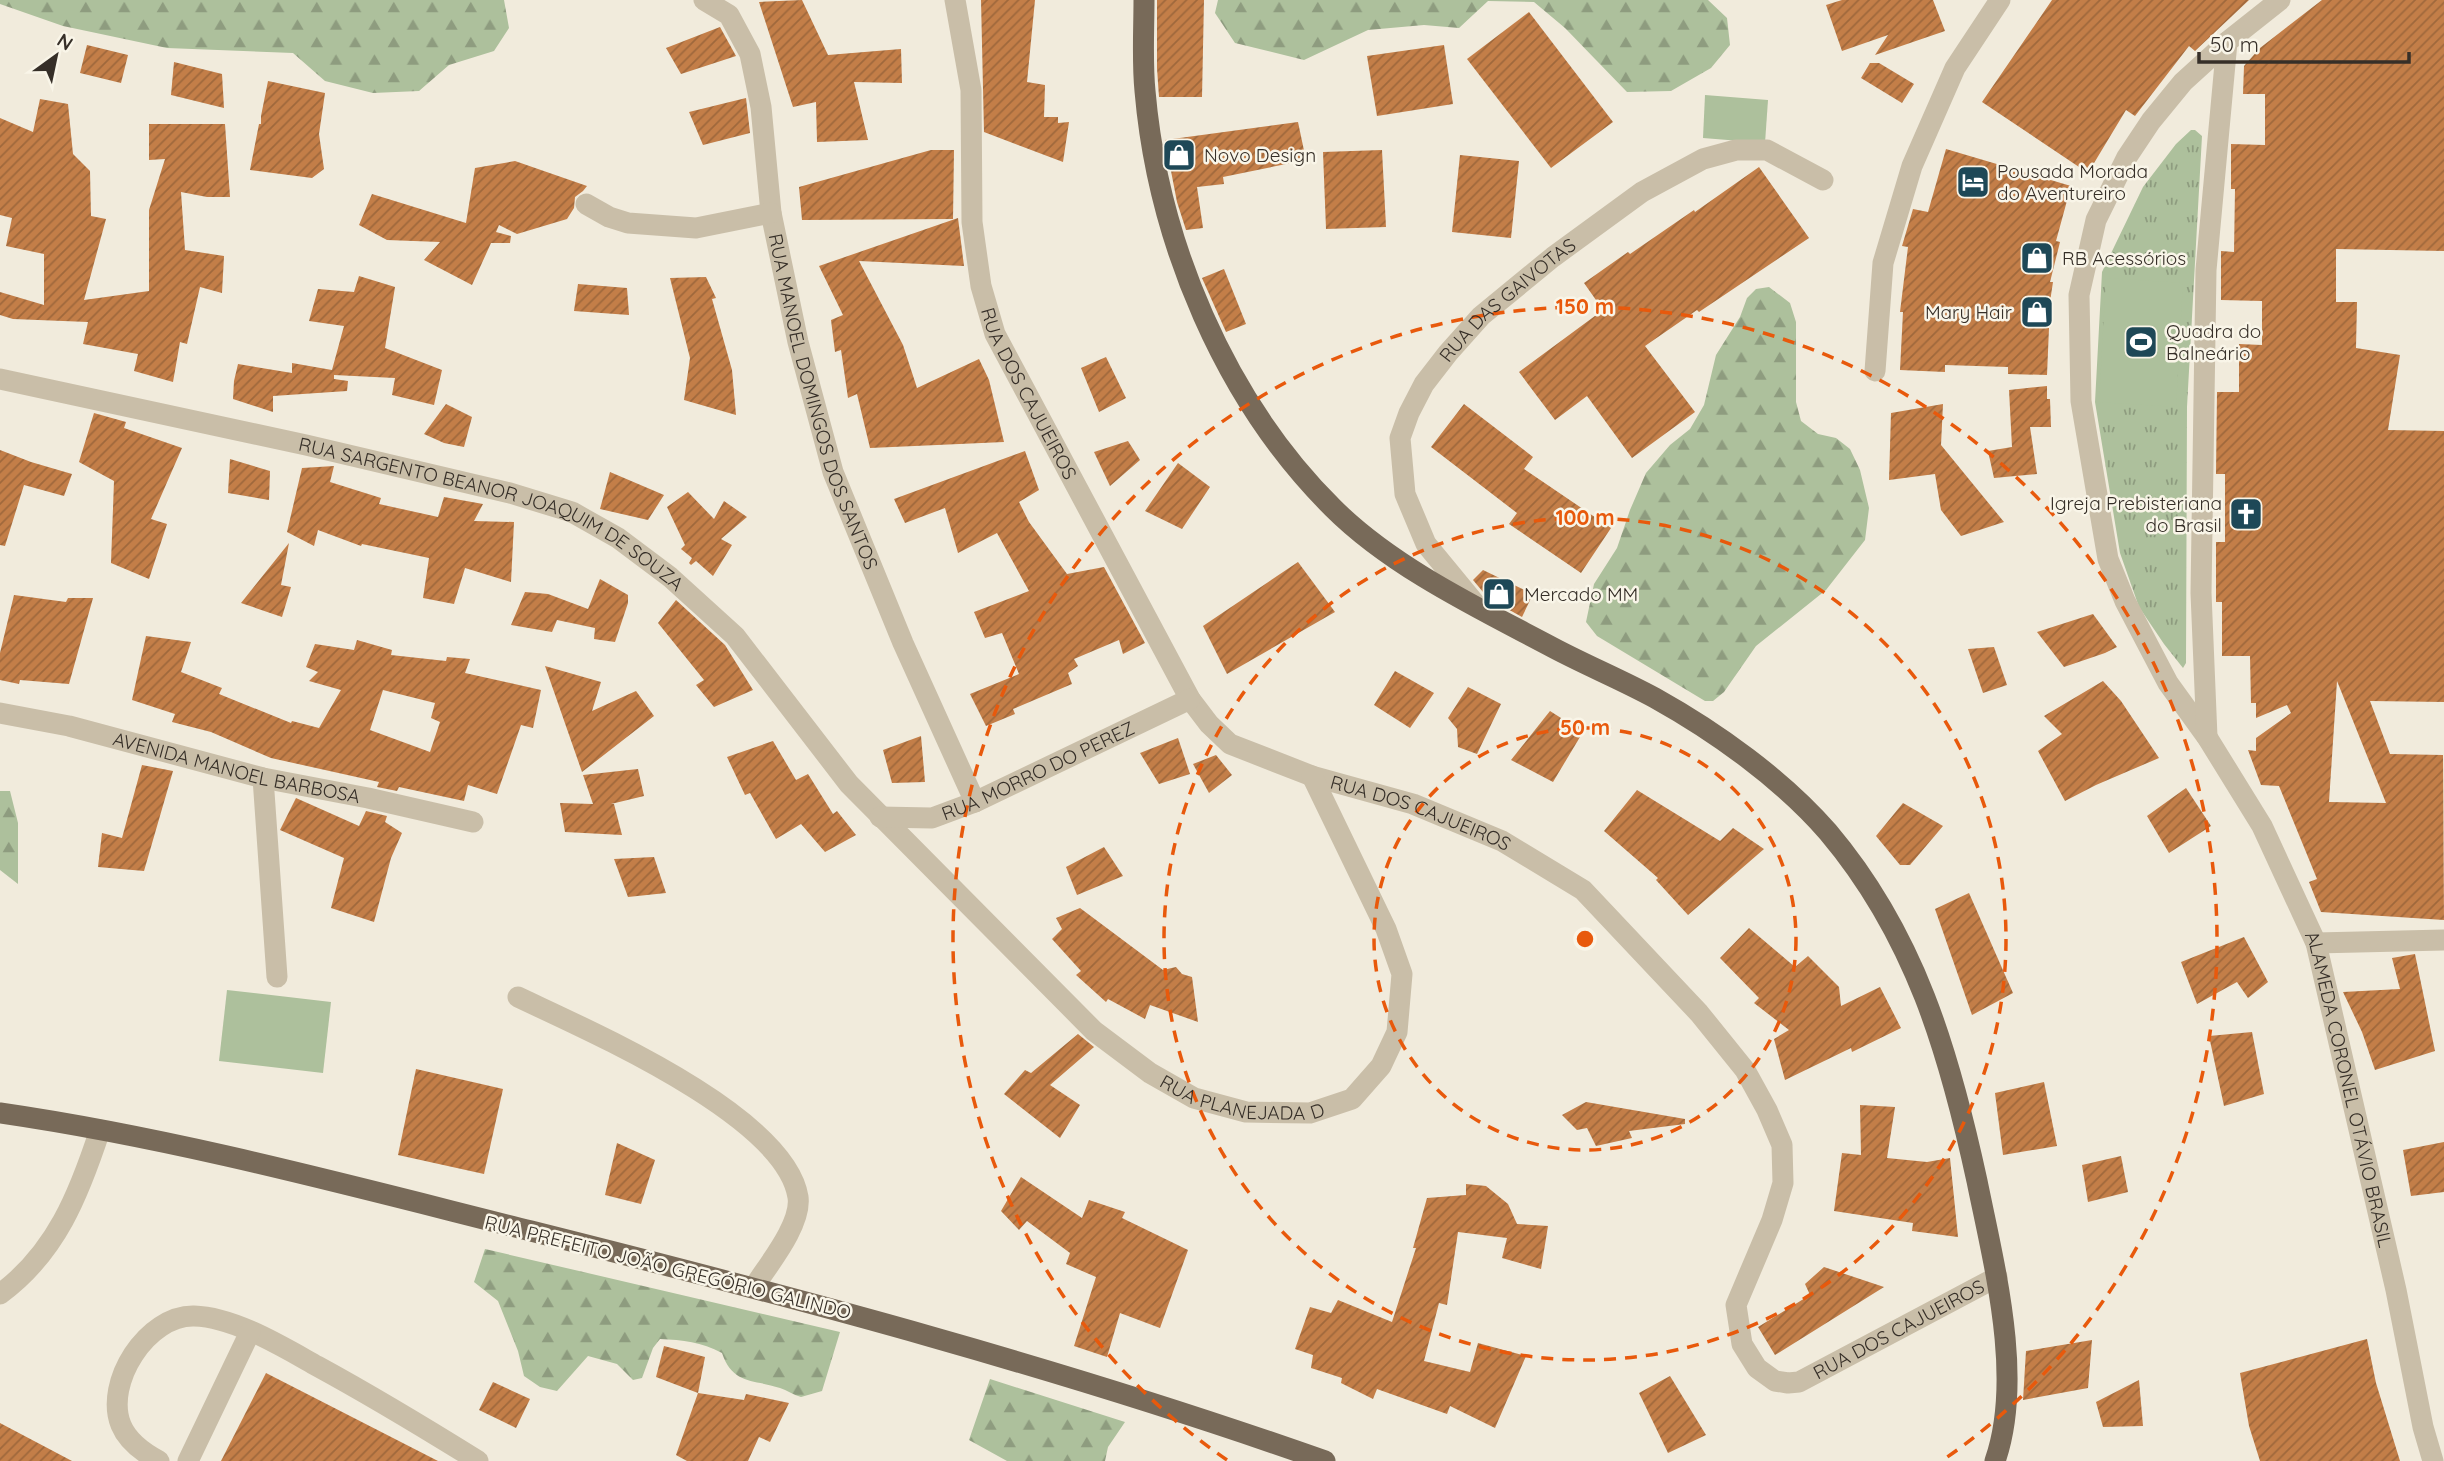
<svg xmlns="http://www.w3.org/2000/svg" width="2444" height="1461" font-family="Quicksand,sans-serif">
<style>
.grass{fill:url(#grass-tufts)}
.forest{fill:url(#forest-firs)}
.pitch{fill:#adc09c}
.building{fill:url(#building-hatch);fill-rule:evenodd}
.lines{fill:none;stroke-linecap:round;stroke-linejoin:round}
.minor{stroke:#c9bea8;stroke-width:21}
.major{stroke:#786a59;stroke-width:21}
.ring{fill:none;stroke:#e8590c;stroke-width:3.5;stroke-dasharray:12 9}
.labels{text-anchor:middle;stroke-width:5;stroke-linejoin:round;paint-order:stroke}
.poi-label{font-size:19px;fill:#362f28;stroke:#f9f5e8;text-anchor:start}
.street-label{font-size:19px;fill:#362f28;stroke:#f9f5e8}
.centre{fill:#e8590c;stroke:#f9f5e8;stroke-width:3.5}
.ring-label{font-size:21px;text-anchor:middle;font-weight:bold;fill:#e8590c;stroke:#f9f5e8;stroke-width:5;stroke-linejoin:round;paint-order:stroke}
</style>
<defs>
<pattern id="grass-tufts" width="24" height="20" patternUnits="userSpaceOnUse" patternTransform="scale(1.75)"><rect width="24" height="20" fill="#adc09c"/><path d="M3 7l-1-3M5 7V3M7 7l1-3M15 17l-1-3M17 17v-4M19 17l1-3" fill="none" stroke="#8e9c7f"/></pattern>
<pattern id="forest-firs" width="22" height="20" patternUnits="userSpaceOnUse" patternTransform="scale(1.75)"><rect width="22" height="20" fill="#adc09c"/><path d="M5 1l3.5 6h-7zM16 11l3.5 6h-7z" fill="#8e9c7f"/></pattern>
<pattern id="building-hatch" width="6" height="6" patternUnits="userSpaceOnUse" patternTransform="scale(1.75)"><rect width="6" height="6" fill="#c37e48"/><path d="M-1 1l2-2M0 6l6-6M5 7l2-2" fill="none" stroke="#9f683c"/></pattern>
</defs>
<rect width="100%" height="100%" fill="#f1ebdc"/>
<path class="grass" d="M2191,130h4l7,6 -15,271 -1,256 -3,5 -19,-24 -25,-37 -19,-54 -25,-151 7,-130 41,-85 33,-43z"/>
<g class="forest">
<path d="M0,0h504l5,28 -15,23 -45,14 -30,26 -46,2 -48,-12 -32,-28 -126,-5 -104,-22 -63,-22z"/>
<path d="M1218,0h490l19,18 3,27 -19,23 -40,23 -44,1 -62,-64 -31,-26 -46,-1 -29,27 -35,-3 -56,5 -64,30 -69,-17 -20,-30z"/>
<path d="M1769,287l21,16 6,19v80l5,19 17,13 18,4 14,11 10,21 9,38 -4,32 -39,50 -70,56 -32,46 -11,9h-8l-108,-65 -11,-14 8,-38 23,-36 13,-38 16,-37 24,-28 20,-16 14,-24 12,-50 24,-38 7,-19 9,-9z"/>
<path d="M0,791h10l8,32v61l-18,-14z"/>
<path d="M485,1249l355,83 -18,59 -21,6c-8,-2 -14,-7 -21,-9 -27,-9 -47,-3 -58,-35 -21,-11 -39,-13 -62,-14l-7,9 -11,30 -9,2 -16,-16 -29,-8 -31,35 -17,-4 -16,-11 -6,-25 -20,-50 -24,-19z"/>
<path d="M990,1379l135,43 -17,25 -3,14h-98l-38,-21z"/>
</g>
<g class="pitch">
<path d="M1705,95l63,5 -3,43 -62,-5z"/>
<path d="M2106,278l77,5 -7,124 -77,-5z"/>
<path d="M227,990l104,12 -8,71 -104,-12z"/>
</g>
<g class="building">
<path d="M802,0l26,55 73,-6 1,34 -48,-1 14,58 -51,2 -1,-40 -23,5 -34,-105z"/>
<path d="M981,0h54l-8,82 18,3 -1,32h14v6l11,-1 -6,40 -79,-30z"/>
<path d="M1157,0h47l-2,97h-43l-2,-29z"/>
<path d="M1842,0h91l12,31 -70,24 13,-20 -46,16 -16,-46z"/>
<path d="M2052,0h197l-54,51 -6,-5 -54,70 -9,-6 -38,63 -106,-71z"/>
<path d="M2322,0h122v251l-108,-2v53h21l-1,46 44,7 -12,75 56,1v271l-74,-1 20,53 53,1 1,165 -123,-8 -12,-30 8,-3 -38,-93 -18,-1 -13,-35 8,1v-13l35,-25 -4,-8 -31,13v-15h-5l-1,-47h-28v-54h-6v-60h9v-68h-9l1,-82h22v-48l23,1v-44l-41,-1v-49l13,1 1,-63h-4v-45l34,1v-51h-22l1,-28 16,-18zM2337,681l49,122 -57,-1z"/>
<path d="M1529,12l84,110 -62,46 -84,-109z"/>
<path d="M720,27l16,29 -55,18 -15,-26z"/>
<path d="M87,45l41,10 -7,28 -41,-10z"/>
<path d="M1444,45l9,59 -76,12 -10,-60z"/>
<path d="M174,62l48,12 2,34 -53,-13z"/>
<path d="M1870,63h9l35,21 -12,19 -41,-25z"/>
<path d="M268,81l57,12 -6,41 5,35 -12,9 -62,-8 9,-46h2v-8z"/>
<path d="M746,98l4,35 -47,12 -14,-33z"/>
<path d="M40,99l28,5 5,50 17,17 1,45 15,3 -22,81 65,-9v-81l16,-51 -16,1v-36h76l5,73h-23l-26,-5 4,58 39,6 -2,37 -22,-6 -13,57 -7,-2 -7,40 -39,-11 4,-17 -55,-10 5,-22 -75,-3 -13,-4v-23l44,13v-51l-38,-8 6,-28 -12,-3v-97l33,14z"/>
<path d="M1298,122l8,38 -83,17 1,7 -27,3 6,41 -17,2 -9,-28 -12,-62z"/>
<path d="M1946,149l125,37 -15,55 4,1 -10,40h3l-7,46h3l-2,47 -39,-1v-7l-63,-2v7l-45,-2 3,-58h-3l8,-65 -6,-1 11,-37 15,3z"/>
<path d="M931,150h23l-1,69 -151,1 -3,-33z"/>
<path d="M1382,150l4,77 -60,2 -3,-77z"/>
<path d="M1460,155l59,6 -8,77 -59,-6z"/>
<path d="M515,161l72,25 -4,5 -8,6 -1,11 -7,11 -50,15 -18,-9 -3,7 15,4 -1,7h-19l-19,42 -48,-25 16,-18 -53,-2 -28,-15 13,-31 94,29 9,-55z"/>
<path d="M1759,167l50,71 -110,74 -2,-2 -52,36 50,66 -63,46 -45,-62 -32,24 -36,-48 84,-62 -19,-27 44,-31 2,2 64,-44 1,2z"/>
<path d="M958,218l6,48 -105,-5 44,84 14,43 62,-29 10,21 15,62 -134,6 -13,-54 -9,4 -7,-48 -6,2 -4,-32 12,-5 -24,-49z"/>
<path d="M1224,269l22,55 -20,8 -24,-54z"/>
<path d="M359,276l36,11 -10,61 57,22 -8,35 -42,-10 3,-17 -61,-3v4l14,2 -1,10 -74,5v16l-40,-13 1,-18 4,-17 54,9v-10l40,7 12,-44 -35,-5 9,-32 36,3z"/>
<path d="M706,277l10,21 -4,1 20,71 4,45 -52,-15 6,-42 -20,-80z"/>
<path d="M578,284l49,4 2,27 -55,-4z"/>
<path d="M1106,357l20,41 -27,14 -18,-44z"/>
<path d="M2047,386v13h3l1,28h-21l7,47 -43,4 -6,-27 24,-4 -3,-57z"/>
<path d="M446,404l26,13 -8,30 -20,-4 -20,-9z"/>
<path d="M1464,404l69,53 -9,12 87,59 -30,45 -72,-49 8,-11 -86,-66z"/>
<path d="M1943,404l-2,41 63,77 -43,14 -20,-26 -6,-36 -46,6 2,-67z"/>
<path d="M94,413l32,9 -2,6 58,20 -31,71 16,5 -18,55 -38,-16 3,-82 -35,-19z"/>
<path d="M1128,441l12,19 -30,26 -16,-34z"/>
<path d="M0,450l31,12 41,12 -8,22 -40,-11 -19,61 -5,-1z"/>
<path d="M1025,451l14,39 -20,12 10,20 38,52 37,-7 41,76 -22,11 -4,-14 -45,19 4,7 -10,7 4,11 -59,25 2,5 -29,12 -16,-32 49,-20 -17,-41 -17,5 -11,-26 55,-21 -32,-58 -39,20 -13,-45 -40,15 -11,-24z"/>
<path d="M230,459l40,12 -1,29 -41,-7z"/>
<path d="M1178,463l32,24 -28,42 -37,-18z"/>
<path d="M334,466l-4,16 51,16 -2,6 59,13 6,-20 39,7 -9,17 40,1 -3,60 -46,-14 -11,36 -31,-6 6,-40 -67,-14 -1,2 -43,-16 -4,16 -27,-14 15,-64z"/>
<path d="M610,472l54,23 -16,25 -48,-11z"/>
<path d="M688,492l26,27 10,-18 23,16 -26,22 11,6 -19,31 -17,-15 -5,4 -2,-2 3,-5 -11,-9 4,-4 -18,-38z"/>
<path d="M289,543l-8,42 10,2 -9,30 -41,-14z"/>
<path d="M1298,562l37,50 -108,62 -24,-48z"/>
<path d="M1483,570l50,24 -11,23 -34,-19 -15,-18z"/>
<path d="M600,579l28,16v8l-13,39 -21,-3 1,-11 -38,-8 -5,12 -41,-7 14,-33 23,2 40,15z"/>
<path d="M14,595l52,7 2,-4h25l-24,86 -49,-4 -1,4 -19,-4v-27z"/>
<path d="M676,600l49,45 28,45 -39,17 -18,-22 8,-5 -46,-57z"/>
<path d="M2093,614l24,33 -12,6 -41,14 -27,-35z"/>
<path d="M146,636l45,6 -10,30 41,16 -3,6 72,29 1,-2 27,7 22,-38 -32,-9 9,-9 -12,-5 9,-23 39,6 3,-10 35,10 -1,5 55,6 1,-4 23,2 -5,14 76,17 -8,38 -12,-3 -24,69 -29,-9 -4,16 -65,-14 -2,4 -20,-4 2,-5 -108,-24 -60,-26 -39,-10 3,-8 -43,-14zM383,690l52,13 -4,15 9,4 -10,30 -60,-22z"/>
<path d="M1994,647l13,38 -24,8 -15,-44z"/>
<path d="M545,666l56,16 -9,29 44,-20 18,25 -72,56z"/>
<path d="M1395,671l39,22 -24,35 -36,-23z"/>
<path d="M2103,681l18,20 38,57 -63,27 -31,16 -27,-50 24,-17 -18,-18z"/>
<path d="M1468,687l33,17 -24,50 -19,-7 -1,-18 -9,-11z"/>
<path d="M1550,711l33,21 -30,50 -42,-22z"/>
<path d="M921,736l4,46 -33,1 -9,-33z"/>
<path d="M1178,738l12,36 -31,10 -19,-31z"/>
<path d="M773,741l23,39 12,-6 25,40 4,-3 19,24 -31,17 -24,-28 -25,15 -26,-46 -5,2 -18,-38z"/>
<path d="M1216,755l16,20 -23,18 -16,-29z"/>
<path d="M142,765l31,6 -29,100 -46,-4 4,-34 20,5z"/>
<path d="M638,769l6,27 -33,8h3l8,31 -57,-3 -5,-29 33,1 -10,-29z"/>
<path d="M2186,788l25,38 -42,27 -22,-37z"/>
<path d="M1637,790l83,51 13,-13 31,21 -76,66 -32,-35 2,-2 -54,-47z"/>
<path d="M296,798l63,28 7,-15 21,5 -2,6 17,11 -11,25 -17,64 -43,-14 13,-50 -64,-28z"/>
<path d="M1903,803l40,23 -33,39h-10l-24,-29z"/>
<path d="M1104,847l19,29 -46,19 -11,-28z"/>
<path d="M654,857l12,36 -38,4 -14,-38z"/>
<path d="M1969,893l44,100 -41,22 -37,-106z"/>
<path d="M1080,908l83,62 13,-3 6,7 10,3 6,45 -48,-17 -5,14 -37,-20 -2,3 -30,-27 5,-4 -29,-32 10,-10 -6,-11z"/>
<path d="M1749,928l46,39 13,-11 31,31 2,19 39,-19 21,41 -49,24 -1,-4 -66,32 -11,-41 15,-9 -35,-27 5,-5 -39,-40z"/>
<path d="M2244,937l24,45 -20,16 -11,-16 -40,22 -16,-42z"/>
<path d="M2415,954l20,97 -60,19 -13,-38 -19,-40 57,-3 -8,-31z"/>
<path d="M2252,1032l12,62 -40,12 -15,-70z"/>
<path d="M1078,1034l16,13 -44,38 30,20 -20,33 -56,-44 21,-24 6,3z"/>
<path d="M416,1069l87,20 -19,85 -86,-19z"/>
<path d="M2044,1082l13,64 -54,9 -8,-62z"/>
<path d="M1586,1102l99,17v5l-56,7 3,7 -36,8 -9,-18 -10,2 -15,-15z"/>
<path d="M1860,1105l35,2 -8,51 40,4 23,-4 8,79 -46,-6 1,-8 -79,-12 8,-58 19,2z"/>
<path d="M2444,1142v50l-33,4 -8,-46z"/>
<path d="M617,1143l38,17 -14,44 -36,-9z"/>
<path d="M2121,1156l7,36 -40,10 -6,-37z"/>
<path d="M1021,1177l61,41 7,-18 36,12 -3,6 66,32 -28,78 -40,-15 -13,44 -33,-11 22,-69 -30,-13 4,-11 -43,-32 -8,9 -18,-19z"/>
<path d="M1466,1184l20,2 22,18 9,20 31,2 -7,43 -39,-11 5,-20 -49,-6 -11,73 -8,-2 -15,58 46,11 8,-29 48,13 -31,72 -45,-22 -3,8 -70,-25 -4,10 -32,-16 1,-5 -31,-10 2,-13 -18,-6 15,-42 21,6 7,-13 54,22 24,-74h-3l14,-50 39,-3z"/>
<path d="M1824,1267l60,20 -109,68 -17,-28 52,-32 -5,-11z"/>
<path d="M2367,1339l9,44 24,78h-140l-11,-35 -9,-53z"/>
<path d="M2092,1340l-4,48 -65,12 3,-49z"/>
<path d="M664,1346l41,11 -7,36 -42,-16z"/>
<path d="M266,1373l172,88h-217z"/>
<path d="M1670,1376l36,59 -38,18 -29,-60z"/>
<path d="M2139,1380l4,46 -40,1 -7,-25z"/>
<path d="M493,1382l37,17 -14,29 -37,-18z"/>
<path d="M698,1393l46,7 2,-6 43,9 -19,39 -11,-5 -11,24h-61l-11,-6z"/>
<path d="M0,1423l72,38h-72z"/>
</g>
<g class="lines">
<g class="minor">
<path id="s1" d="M704,0l25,15 21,39 11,53 10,106 27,129 35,130 70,171 72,159"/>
<path id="s2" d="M955,0l16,90 1,132 9,64 14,48 195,365 19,25 21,20 82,32 101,28 89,37 81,49 116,123 46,57 22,40 15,35 1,38 -11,37 -36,85 6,39 15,24 18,13 13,2 11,-1 198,-105"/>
<path id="s3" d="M2280,0l-53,42 -44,40 -32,39 -24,36 -31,63 -17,75 2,106 27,158 17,42 43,82 39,54 55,89 54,117 80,347 27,137 10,34"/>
<path d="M586,204l23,13 19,6 68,5 75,-15"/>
<path d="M1875,371l8,-108 29,-97 43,-98 45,-68"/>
<path id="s4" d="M0,379l306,66 204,48 62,19 46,26 52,39 65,59 114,148 245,247 56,42 44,25 52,14 64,1 42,-14 29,-33 16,-34 5,-58 -16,-45 -74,-153"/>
<path id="s5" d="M1477,606l-51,-62 -21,-50 -5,-56 9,-25 15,-29 24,-31 33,-37 72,-59 89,-65 61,-33 33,-9h31l56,30"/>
<path id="s6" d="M0,713l69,13 194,52 105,20 105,24"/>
<path d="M2207,737l-6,-144 5,-323 21,-228"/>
<path d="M263,778l14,199"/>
<path id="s7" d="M880,817l52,1 43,-16 215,-103"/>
<path d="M2316,943l128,-3"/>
<path d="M518,997c69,33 267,118 280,200 4,27 -30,68 -44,90"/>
<path d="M0,1294c56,-41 79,-100 100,-164"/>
<path d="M159,1461c-15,-8 -31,-19 -38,-36 -17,-42 26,-110 73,-109 40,1 89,31 123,50 55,30 108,62 161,95"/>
<path d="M188,1461l62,-129"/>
</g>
<g class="major">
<path d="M1144,0c0,30 -2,61 1,91 13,151 80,310 188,417 58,58 143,99 215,137 35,19 72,34 107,53 61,34 127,81 173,134 87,103 121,220 149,349 17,84 47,197 18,280"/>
<path d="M0,1113c179,26 355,74 531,118 267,67 534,138 794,230"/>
</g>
</g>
<g class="ring">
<circle cx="1585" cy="939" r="211"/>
<circle cx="1585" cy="939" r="421"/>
<path d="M1227 1460A632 632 0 1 1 1943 1460"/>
</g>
<defs>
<symbol id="shop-square" viewBox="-11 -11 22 22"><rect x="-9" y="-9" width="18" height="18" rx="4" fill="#1e4857" stroke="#f9f5e8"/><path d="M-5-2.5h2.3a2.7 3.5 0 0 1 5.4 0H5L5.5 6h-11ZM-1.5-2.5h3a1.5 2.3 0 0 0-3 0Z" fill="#fff"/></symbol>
<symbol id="hotel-square" viewBox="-11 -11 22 22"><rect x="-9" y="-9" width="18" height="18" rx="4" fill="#1e4857" stroke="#f9f5e8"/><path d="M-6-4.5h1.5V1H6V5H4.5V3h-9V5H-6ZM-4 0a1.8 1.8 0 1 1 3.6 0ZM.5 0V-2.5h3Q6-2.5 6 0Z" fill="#fff"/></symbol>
<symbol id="stadium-square" viewBox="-11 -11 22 22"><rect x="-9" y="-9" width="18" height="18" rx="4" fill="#1e4857" stroke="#f9f5e8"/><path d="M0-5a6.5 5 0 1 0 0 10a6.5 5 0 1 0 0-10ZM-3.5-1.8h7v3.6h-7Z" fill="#fff"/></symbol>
<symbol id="church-square" viewBox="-11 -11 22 22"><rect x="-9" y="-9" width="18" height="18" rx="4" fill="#1e4857" stroke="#f9f5e8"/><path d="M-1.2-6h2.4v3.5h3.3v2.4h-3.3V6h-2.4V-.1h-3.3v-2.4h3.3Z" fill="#fff"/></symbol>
</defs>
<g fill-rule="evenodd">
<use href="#shop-square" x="1160" y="136" width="38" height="38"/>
<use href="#hotel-square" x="1954" y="163" width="38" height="38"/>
<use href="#shop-square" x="2018" y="239" width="38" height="38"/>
<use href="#shop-square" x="2018" y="293" width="38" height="38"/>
<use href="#stadium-square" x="2122" y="323" width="38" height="38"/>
<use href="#church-square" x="2227" y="495" width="38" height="38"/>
<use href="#shop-square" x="1480" y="575" width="38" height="38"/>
</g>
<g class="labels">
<g class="poi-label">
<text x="1204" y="162">Novo Design</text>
<text x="1997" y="178">Pousada Morada<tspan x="1997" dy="22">do Aventureiro</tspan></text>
<text x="2062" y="265">RB Acessórios</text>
<text x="2012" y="319" text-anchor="end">Mary Hair</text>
<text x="2166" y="338">Quadra do<tspan x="2166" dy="22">Balneário</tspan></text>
<text x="2222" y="510" text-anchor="end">Igreja Prebisteriana<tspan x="2222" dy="22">do Brasil</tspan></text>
<text x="1524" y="601">Mercado MM</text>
</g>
<g class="street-label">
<text dy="7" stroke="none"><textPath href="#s5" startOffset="369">RUA DAS GAIVOTAS</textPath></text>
<text dy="7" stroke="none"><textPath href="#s2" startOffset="406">RUA DOS CAJUEIROS</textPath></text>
<text dy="7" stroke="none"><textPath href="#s1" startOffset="430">RUA MANOEL DOMINGOS DOS SANTOS</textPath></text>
<text dy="7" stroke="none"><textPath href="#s4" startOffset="513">RUA SARGENTO BEANOR JOAQUIM DE SOUZA</textPath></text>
<text dy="7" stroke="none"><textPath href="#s6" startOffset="243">AVENIDA MANOEL BARBOSA</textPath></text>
<text dy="7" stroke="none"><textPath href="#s7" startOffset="168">RUA MORRO DO PEREZ</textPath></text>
<text dy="7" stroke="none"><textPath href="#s2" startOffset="1015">RUA DOS CAJUEIROS</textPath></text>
<text dy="7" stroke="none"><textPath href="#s3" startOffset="1222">ALAMEDA CORONEL OTÁVIO BRASIL</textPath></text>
<text dy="7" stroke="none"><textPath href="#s4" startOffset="1496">RUA PLANEJADA D</textPath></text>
<text transform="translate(668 1267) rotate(14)" y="7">RUA PREFEITO JOÃO GREGÓRIO GALINDO</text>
<text dy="7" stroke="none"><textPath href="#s2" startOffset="1918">RUA DOS CAJUEIROS</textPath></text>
</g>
</g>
<circle cx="1585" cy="939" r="10" class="centre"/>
<g class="ring-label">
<text x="1585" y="314">150 m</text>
<text x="1585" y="525">100 m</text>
<text x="1585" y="735">50 m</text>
</g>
<g transform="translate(56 56) rotate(33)" stroke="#f9f5e8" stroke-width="5" paint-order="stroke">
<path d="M0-5L12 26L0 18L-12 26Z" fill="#362f28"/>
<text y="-10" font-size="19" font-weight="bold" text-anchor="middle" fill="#362f28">N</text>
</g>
<path d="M2199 52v10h210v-10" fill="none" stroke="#362f28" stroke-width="3.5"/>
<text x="2210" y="52" font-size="21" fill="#362f28" stroke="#f9f5e8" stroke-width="5" paint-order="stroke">50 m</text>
</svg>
